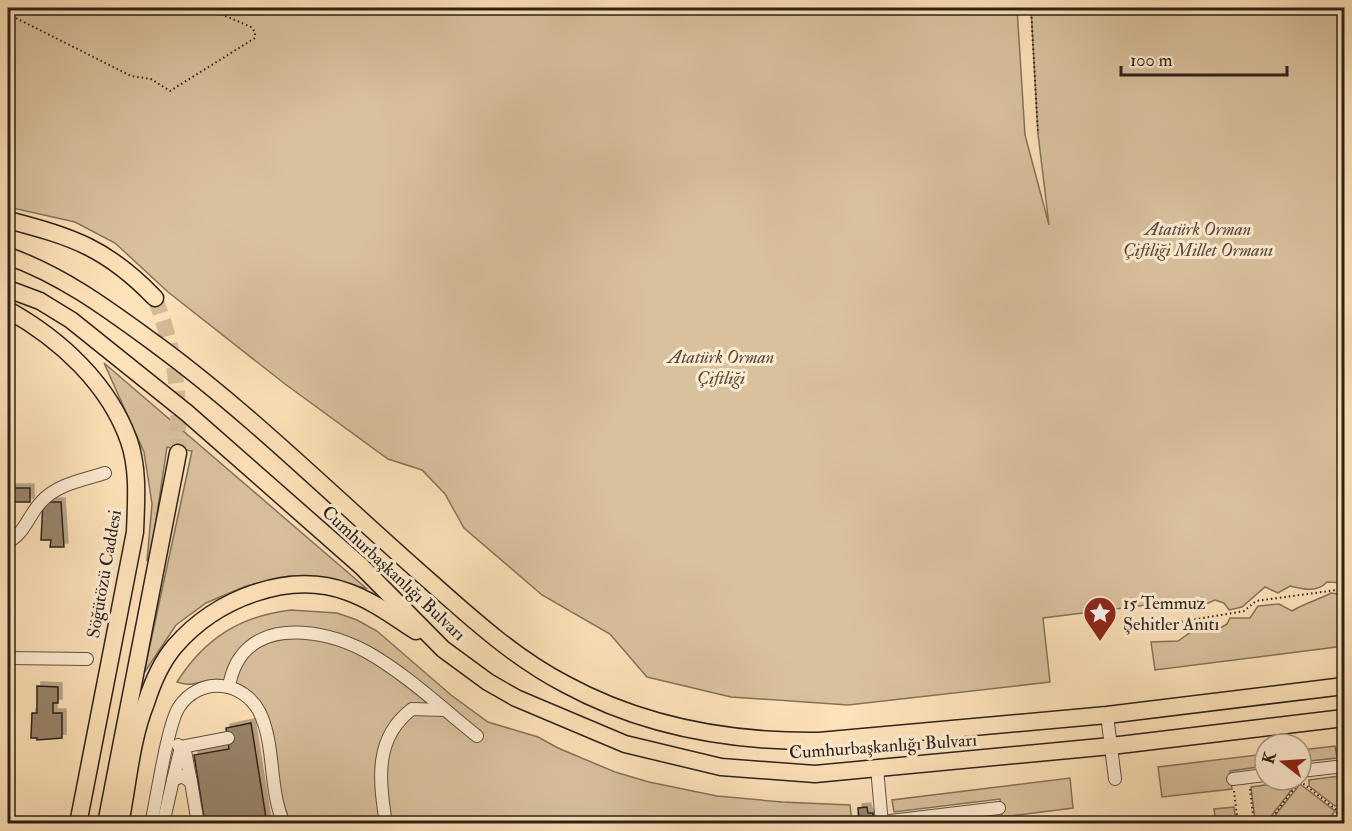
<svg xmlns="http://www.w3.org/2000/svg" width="1352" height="831" font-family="'IM FELL Double Pica',serif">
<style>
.green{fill:#dac19e;stroke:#84725c;stroke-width:1.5}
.building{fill:#9a866d;stroke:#2d221b;stroke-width:1.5;filter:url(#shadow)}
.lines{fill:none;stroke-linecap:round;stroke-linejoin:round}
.major-tunnel{stroke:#d4bc99;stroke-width:16;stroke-dasharray:16 8;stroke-linecap:butt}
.minor-casing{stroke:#615242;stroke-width:14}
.major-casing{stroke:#2d221b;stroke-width:19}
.path{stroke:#2d221b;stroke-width:2;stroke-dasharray:1.5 3;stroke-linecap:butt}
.minor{stroke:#feecd2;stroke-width:12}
.major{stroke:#fee2b9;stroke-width:16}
.labels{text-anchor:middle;stroke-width:6;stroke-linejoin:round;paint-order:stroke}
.park-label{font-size:18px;font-style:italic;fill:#584a3c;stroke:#feecd2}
.street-label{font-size:18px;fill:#2d221b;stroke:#feecd2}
.poi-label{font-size:18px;fill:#2d221b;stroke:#feecd2;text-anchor:start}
</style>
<defs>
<filter id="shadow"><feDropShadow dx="4" dy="-4" stdDeviation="0" flood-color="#0004"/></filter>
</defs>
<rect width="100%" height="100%" fill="#fee2b9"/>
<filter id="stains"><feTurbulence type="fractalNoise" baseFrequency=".00333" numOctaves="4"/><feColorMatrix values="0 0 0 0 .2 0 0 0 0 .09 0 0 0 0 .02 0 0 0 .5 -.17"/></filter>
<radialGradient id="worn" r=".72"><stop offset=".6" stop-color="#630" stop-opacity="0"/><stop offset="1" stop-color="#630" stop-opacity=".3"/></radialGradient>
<g class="green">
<path d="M8,8h1009l8,127 24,90 -11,-91 -7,-126h313v575l-17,-1c-10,11 -25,7 -37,4l-12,7 -13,-6 -23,20 -13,3 -5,-7 -9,-3 -20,9 -22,-6 -25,8 -1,-6 -104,13 7,64 -202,23 -117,-8 -84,-20 -37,-43 -68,-39 -78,-67 -19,-34 -23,-24 -34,-11 -103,-75 -117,-92 -53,-49 -40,-21 -67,-15z"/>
<path d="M104,363l262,225 -77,-12 -43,10 -40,17 -30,22 -32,48 48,-222 -25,-4 -16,107 -4,7 5,-57 -8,-52z"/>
<path d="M1331,593l13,2v51l-189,24 -4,-28 27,-1 20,-14 21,2 8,-5 3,-6h20l8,-12 21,-2 13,7c13,-8 26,-11 39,-18z"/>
<path d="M291,610l46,3 20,7 20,11 74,64 37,27 50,15 20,11 57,24 34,10 68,14 65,6 68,3 2,18h-562l-7,-21 -20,-95c-11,-18 -32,-30 -54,-27 -15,3 -16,7 -32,2 27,-43 63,-66 114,-72z"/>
<path d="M1335,746l2,12 -36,4v-12z"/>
<path d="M1265,754v12l-35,5 2,18 -70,8 -4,-30z"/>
<path d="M1339,776l3,29 -7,1 -26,-20v-6z"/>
<path d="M1070,778l3,30 -71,9 -2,-18 -106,13 -2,-12z"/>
<path d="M1292,781l1,7 -25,32 -13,1 -4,-34z"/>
<path d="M1300,784l35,27 -9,12h-57z"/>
<path d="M1234,807l2,16h-20l-2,-14z"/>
</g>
<g class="building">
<rect x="8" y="488" width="22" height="14"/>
<path d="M43,502h18l3,45h-14l1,-7h-10z"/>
<path d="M37,686l21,1v16h-5v10h9v25l-25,2v-2h-6l1,-25h5z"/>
<path d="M251,723l16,101h-62l-11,-69 35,-6 -3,-21z"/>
<path d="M867,807l1,6h5v6l-4,1v4h-10l-1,-16z"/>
</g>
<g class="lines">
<path class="major-tunnel" d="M155,298c22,58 24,94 23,155"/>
<defs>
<g id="minor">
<path d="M8,542c17,-9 20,-26 33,-40 16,-18 42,-22 64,-29"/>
<path d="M8,658l79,1"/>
<path d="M229,687c11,-70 89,-62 138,-35 39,22 75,56 110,84"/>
<path d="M1107,715l8,64"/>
<path d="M178,745l7,6 6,31"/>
<path d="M877,768l5,56"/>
<path d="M1301,771l43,-5"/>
<path d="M1233,779l32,-4"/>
<path d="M173,780l8,-33 47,-9"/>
<path d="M882,822l117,-14"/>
<path d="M151,824c6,-26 16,-98 28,-117 9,-14 26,-23 43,-21 15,1 30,12 37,25 17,34 9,77 25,113"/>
<path d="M163,824l10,-44 9,-4 9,6 7,42"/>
<path d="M386,824c-7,-45 -12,-86 26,-115l32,1"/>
</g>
<g id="major">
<path d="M8,220c65,17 99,28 147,78"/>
<path d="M8,256c56,20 101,54 149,89 95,70 180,155 269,233 43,38 87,79 139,106 77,42 166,58 254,57l288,-26 237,-29"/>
<path d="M8,289l32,12 31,19 116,93 174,153 82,83 45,33 28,16 109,46 96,23 94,7 296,-28 233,-28"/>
<path d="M8,310c52,29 101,74 121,131 10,29 7,62 6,91l-57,292"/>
<path d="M106,824l72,-371"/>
<path d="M120,824c8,-40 11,-84 26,-121 6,-19 16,-42 29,-57 41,-47 113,-76 173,-54 25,9 46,25 68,39"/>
</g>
</defs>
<use href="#minor" class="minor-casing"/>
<use href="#major" class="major-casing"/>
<g class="path">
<path d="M1031,8l7,126"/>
<path d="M8,14l123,62 20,3 19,12 85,-53v-6l-4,-5 -44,-19"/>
<path d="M1150,627l94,-16 12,-10 88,-12"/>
<path d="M1250,789l4,35"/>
<path d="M1234,791l4,33"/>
<path d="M1267,824l33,-43 38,30"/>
<path d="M1328,824l10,-13 6,-1"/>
</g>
<use href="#minor" class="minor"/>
<use href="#major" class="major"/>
</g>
<defs>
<symbol id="sight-pin" viewBox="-11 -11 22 30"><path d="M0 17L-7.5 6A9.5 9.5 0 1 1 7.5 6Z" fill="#8f2418" stroke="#feecd2"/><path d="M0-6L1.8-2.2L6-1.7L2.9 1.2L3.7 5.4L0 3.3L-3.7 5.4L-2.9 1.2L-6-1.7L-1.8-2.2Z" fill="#fff"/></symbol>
</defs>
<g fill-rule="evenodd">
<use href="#sight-pin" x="1081" y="594" width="38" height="52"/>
</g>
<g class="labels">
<g class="park-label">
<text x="1198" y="235">Atatürk Orman<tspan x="1198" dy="21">Çiftliği Millet Ormanı</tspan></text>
<text x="721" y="363">Atatürk Orman<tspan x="721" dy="21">Çiftliği</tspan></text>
</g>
<g class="street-label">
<text transform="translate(394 573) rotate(43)" y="6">Cumhurbaşkanlığı Bulvarı</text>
<text transform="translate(104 574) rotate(-80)" y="6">Söğütözü Caddesi</text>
<text transform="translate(883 746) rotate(-4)" y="6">Cumhurbaşkanlığı Bulvarı</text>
</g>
<g class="poi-label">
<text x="1123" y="609">15 Temmuz<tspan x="1123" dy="21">Şehitler Anıtı</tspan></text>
</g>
</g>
<rect width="1352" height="831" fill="none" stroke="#fee2b9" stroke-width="30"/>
<rect x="9" y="9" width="1334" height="813" fill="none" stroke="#2d221b" stroke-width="3"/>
<rect x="15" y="15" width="1322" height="801" fill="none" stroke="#2d221b" stroke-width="1.5"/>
<g transform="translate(1283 762) rotate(287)"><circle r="28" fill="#feecd2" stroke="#aa9b89" stroke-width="1.5"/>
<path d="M0-4.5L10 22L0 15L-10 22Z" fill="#8f2418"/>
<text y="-9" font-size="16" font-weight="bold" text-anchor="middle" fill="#2d221b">K</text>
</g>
<path d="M1121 66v9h166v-9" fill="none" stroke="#2d221b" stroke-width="3"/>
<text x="1130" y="66" font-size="18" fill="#2d221b" stroke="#feecd2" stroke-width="4.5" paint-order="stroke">100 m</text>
<rect width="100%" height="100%" filter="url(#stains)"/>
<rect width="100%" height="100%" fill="url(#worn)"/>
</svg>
